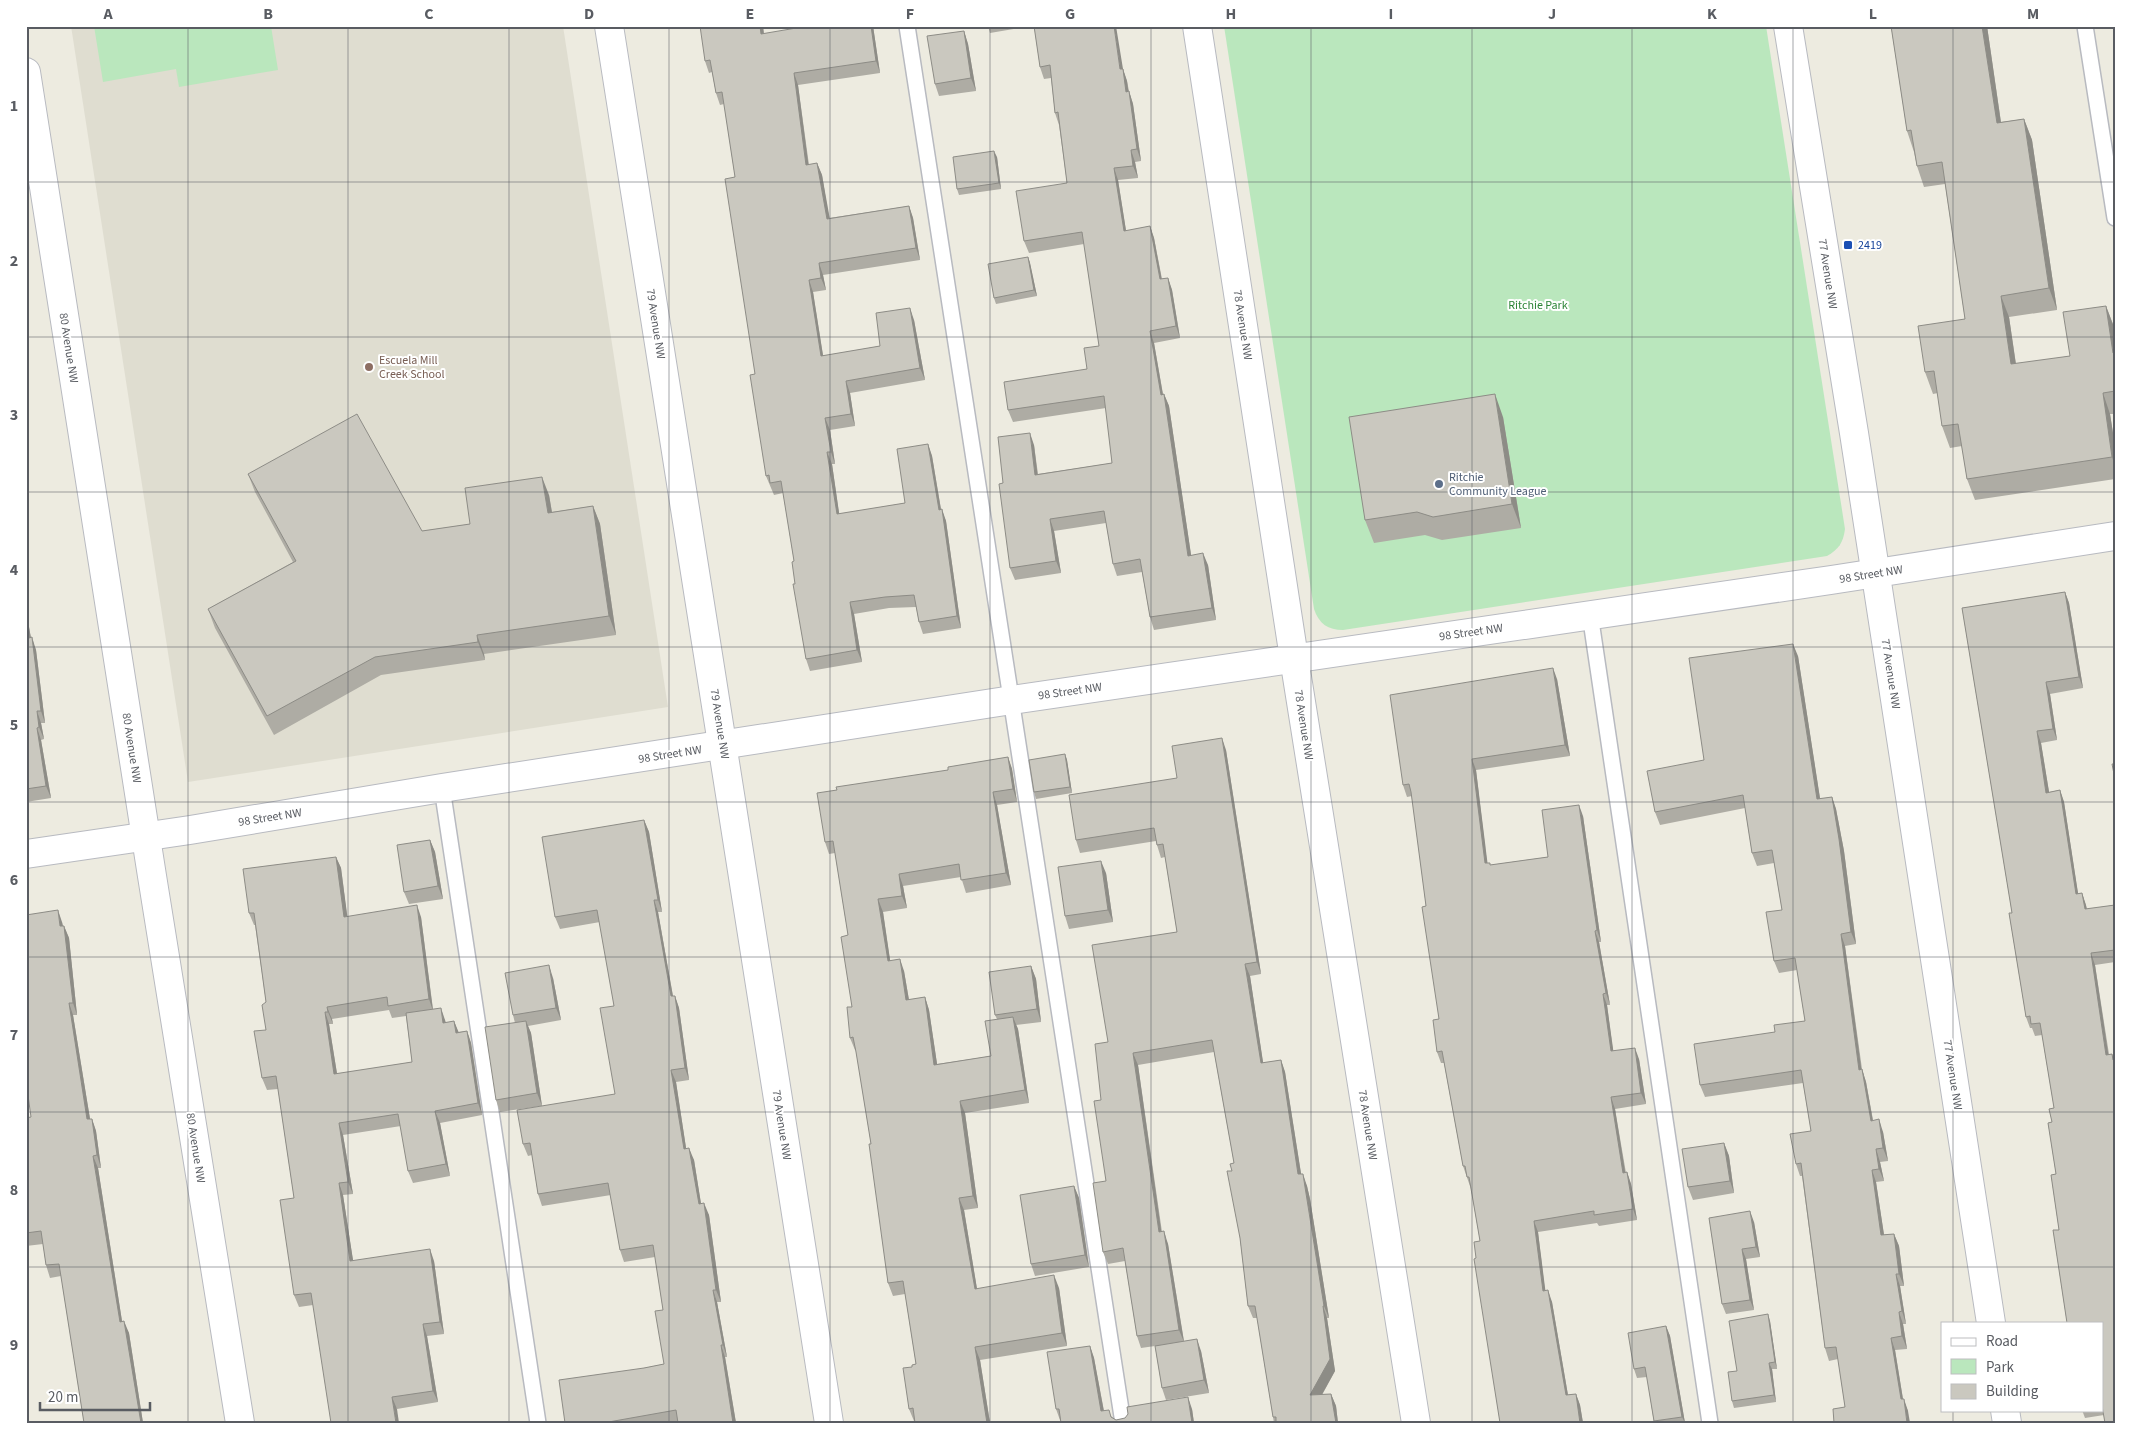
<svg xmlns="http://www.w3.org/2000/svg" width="2141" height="1449" font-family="'Source Sans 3',sans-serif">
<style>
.education{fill:#dfddd0}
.green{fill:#bae7bd}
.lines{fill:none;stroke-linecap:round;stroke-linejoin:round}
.service-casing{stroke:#b8bac0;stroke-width:18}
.minor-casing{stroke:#b8bac0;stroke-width:30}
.service{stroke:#fff;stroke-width:15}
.minor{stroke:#fff;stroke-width:28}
.wall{fill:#aeaca4;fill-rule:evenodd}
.shaded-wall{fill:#8d8c86}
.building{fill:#cac8bf;stroke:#8d8c86}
.grid{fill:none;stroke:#595c62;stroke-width:1;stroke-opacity:0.55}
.transit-dot{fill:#1a4fb4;stroke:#fff;stroke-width:2}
.education-dot{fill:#8d6e63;stroke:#fff;stroke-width:2}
.service-dot{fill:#5c6f8a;stroke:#fff;stroke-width:2}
.labels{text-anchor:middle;stroke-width:4;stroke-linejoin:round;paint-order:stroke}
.transit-label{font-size:12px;fill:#164399;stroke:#fff;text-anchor:start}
.street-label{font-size:12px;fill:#595c62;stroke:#fff}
.park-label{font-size:12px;fill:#2e8538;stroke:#fff}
.education-label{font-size:12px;fill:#785e54;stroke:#fff;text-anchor:start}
.service-label{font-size:12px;fill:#4e5e75;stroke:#fff;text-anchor:start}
.neatline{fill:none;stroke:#595c62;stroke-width:2}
.grid-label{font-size:16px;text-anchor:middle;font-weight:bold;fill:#595c62}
</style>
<rect width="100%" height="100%" fill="#edebe0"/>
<path class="education" d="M71,26h492l105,681 -480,75z"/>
<g class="green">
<path d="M94,26h177l7,44 -99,17 -3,-18 -73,13z"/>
<path d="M1224,26h542l79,503c-2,14 -6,20 -18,27l-484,74c-15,0 -24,-6 -29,-21z"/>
</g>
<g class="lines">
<defs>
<g id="service">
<path d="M907,26l216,1397"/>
<path d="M2085,26l30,192"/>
<path d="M1590,614l120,809"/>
<path d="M442,788l96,635"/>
</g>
<g id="minor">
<path d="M609,26l220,1397"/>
<path d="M1197,26l97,632 122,765"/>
<path d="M1788,26l66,407 137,890"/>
<path d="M26,72l126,804 88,547"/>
<path d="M26,854l164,-24 252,-42 570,-88 819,-120 284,-44"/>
<path d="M2005,1410l2,13"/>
</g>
</defs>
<use href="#service" class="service-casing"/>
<use href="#minor" class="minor-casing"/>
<use href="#service" class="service"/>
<use href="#minor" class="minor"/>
</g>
<g class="wall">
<path d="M763,26l1,8 109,-8 7,47 -82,12 11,80 8,-2 5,12 7,43 80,-12 4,12 7,42 -97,15 3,15 -13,2 10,64 57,-10 34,-26 11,60 -75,13 5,33 -25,4 5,34h-3l7,50 66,-11 23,-59 4,12 9,53 5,12 15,107 -38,6 -4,-12 -3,-15 -27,1 -35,6 8,48 -52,9 -4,-12 -11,-75 -1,-23 -11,-68 -9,2 -8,-19 -11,-102 -20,-197 -11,-73 -4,1 -4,-12 -4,-21 -3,1 -4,-12z"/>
<path d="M988,26h43l-41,7z"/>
<path d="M1034,26l89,43 4,12 2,10 4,13 8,57 -6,1 3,16 -20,2 8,51 24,-5 4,12 8,41 6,-1 4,12 8,48 -26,5 9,51h1l5,12 22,149 17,10 8,55 -62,10 -4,-13 -8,-45 -25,4 -4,-12 -7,-41 -52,8 7,42 -46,7 -5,-12 -7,-85 31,-38 4,29 74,-11 -6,-55 -93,14 -5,-12 79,-41 12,-23 -15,-102 -55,9 -5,-12 43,-58 -8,-58 -4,-12 -4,-35 -7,1 -4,-12z"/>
<path d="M1891,26h96l14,96 23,-3 8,21 25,170 -48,7 7,47 54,-8 36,-50 8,21 1,6v81h-5l5,32v33l-140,21 -8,-21 -5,-33 -12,2 -8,-22 -4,-33 -5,1 -8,-22 40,-53 -20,-135 -21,3 -7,-21 -3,-14 -7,-21z"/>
<path d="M964,31l4,13 8,47 -37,5 -4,-12z"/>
<path d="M997,157l4,32 -42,6 -2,-6z"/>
<path d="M1028,257l2,6 7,33 -41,8 -2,-6z"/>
<path d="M1503,417l18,111 -79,12 -17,-5 -51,8 -9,-23z"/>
<path d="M248,474l174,57 48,-7 79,-29 3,17 41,-6 7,18 16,111 -132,19 1,6 -104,15 -107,60 -59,-107 -7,-19 85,-47 -38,-70z"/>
<path d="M2065,592l4,11 14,85 -33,6 7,46 -16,3 8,49 11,-2 4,12 14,92 4,-1 5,16 28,-4v57l-20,3 14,89h3l3,6v363h-10l-1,-8 -19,3 -3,-8h20v-87h-35l-14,-93h6l-8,-55 5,-1 -8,-51 4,-1 -3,-13 5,-1 -12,-73 -7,1 -3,-8h-2l-4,-11 -17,-104h3l-50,-305z"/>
<path d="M26,610l5,28 5,12 9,73h-4l3,16 -3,1 10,58 -25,4z"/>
<path d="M1798,656l22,143 12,-2 4,12 8,42 12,93 -11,2 17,123 4,13 7,38 10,12 5,29 -8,1 4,19 -8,1 8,53 10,-1 5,12 5,40h-4l6,38h-3l4,25 -12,1 8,49 5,12 -63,-4 -7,-48 -9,2 -4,-13 -23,-172h-2l-4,-12 15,-33 -8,-48 -98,14 -5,-12 75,-53 30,-11 -8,-51 -18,3 -5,-12 8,-51 -8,-47 -17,3 -5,-13 -7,-45 -85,17 -5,-13 49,-52z"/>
<path d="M1557,679l13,77 -94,14 11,93 3,2 58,-8 35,-41 18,126h-2l11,63h-3l6,46 26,8 7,45 -31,5 11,64 1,-1 4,12 6,36 -38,6 -2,-3 -59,9 7,59 7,11 16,93 8,-1 4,11 3,18h-83l-24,-165 4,-17 -9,-52 -8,-23 -19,-103h-3l-4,-11 2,-33 -13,-113 -14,-110 -5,1 -4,-12z"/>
<path d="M1226,750l35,224 -11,2 13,87 18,-3 4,12 16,102 6,12 3,13 19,119h-2l8,53 -13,24 9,-1 5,12 2,17h-64l-1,-6 -16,-99h-4l-5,-12 -16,-135 2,-8 -20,-111 -76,13 24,167 6,12 16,97 17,10 8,42 -43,7 -4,-12 -7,-42 -14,2 -4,-12 -12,-75 -17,3 -5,-12 3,-71 -5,-81 7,-58 69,-110 -12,-75 -4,1 -4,-13 -1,-4 -76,12 -4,-13 101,-62z"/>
<path d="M1065,754l2,6 5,33 -36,6 -2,-7z"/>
<path d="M1008,757l4,12 5,33 -20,3 14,80 -45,8 -5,-16 -58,9 4,22 -24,4 7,49 14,10 5,29 16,-3 4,13 8,54 54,-8 6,-37 -2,-4 36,-49 5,13 5,43 -25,3 2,4 11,74 -64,10 13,95 -14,2 13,79 82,-1 8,58 -87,14 10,63h-75v-2h-1l-5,-12 3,-42 4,-3 -11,-70 -12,2 -5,-13 -17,-139 -15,-94h-1l-5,-12 2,-31 -4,-72 -13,-82 -6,1 -4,-12 123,-72z"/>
<path d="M644,820l5,12 13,80h-4l15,84h2l4,12 10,72 -13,2 10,66 8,12 7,44 8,11 12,87h-4l10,55h-2l11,66h-171l79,-55 20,-4 -1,-54 -8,-53 -31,5 -4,-12 -9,-55 -69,11 -4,-12 -6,-39 -4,1 -5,-12 92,-50 -1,-88 -14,-84 -40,7 -5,-12z"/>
<path d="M430,840l5,12 8,47 -34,5 -5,-12z"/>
<path d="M336,857l5,11 6,48 74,1 12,92 12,11 1,3 8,-2 4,11 9,-1 4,12 11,72 -42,8 10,53 -37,7 -5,-12 -7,-45 -58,9 10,59 -10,1 10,66h81l10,73 -17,2 11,66 -41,7 -84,-104 -14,2 -5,-12v-97l-16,-109 -11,1 -5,-12 4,-48v-28l-11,-77h-1l-5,-12zM389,1010l3,8 14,-2 6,46 -75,12 -8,-50h4l-1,-5z"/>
<path d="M1106,873l7,49 -44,7 -4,-13z"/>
<path d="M62,922l1,4h1l5,12 8,77h-4l17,104h2l4,12 5,37h-3l24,153 7,12 14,90h-59l-23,-147 -11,2 -4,-13 -3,-21 -17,2v-128l5,-1z"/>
<path d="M553,978l8,42 -33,6 3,7 11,73 -42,6 -4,-12 19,-77 -2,-8z"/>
<path d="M1724,1143l5,13 5,37 -41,7 -5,-13z"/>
<path d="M1074,1186l5,12 10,69 -54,9 -4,-12z"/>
<path d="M1709,1218l45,4 6,35 -14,2 8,51 -28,4 -4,-10z"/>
<path d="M1770,1321l7,48h-5l4,33 -42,6 -2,-7 5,-30z"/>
<path d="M1666,1326l4,10 15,87h-31l-7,-46 -10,1 -3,-9z"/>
<path d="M1090,1346l4,12 10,53 12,9 76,-11 2,14h-133l-5,-14z"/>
</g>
<g class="shaded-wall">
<path d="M760,26h3l2,20 -4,-12z"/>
<path d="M871,26h2l7,47 -4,-12z"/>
<path d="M1114,26h2l7,43 4,12 3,23 -4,-12 -6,-23z"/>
<path d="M1982,26h5l17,118 -7,-21z"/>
<path d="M964,31l4,13 8,47 -5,-13z"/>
<path d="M794,73l4,12 12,92 -4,-12z"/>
<path d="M1129,91l4,13 8,57 -4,-12z"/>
<path d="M2024,119l8,21 25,170 -8,-22z"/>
<path d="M1131,150l4,12 3,16 -5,-12z"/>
<path d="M994,151l3,6 4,32 -2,-6z"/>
<path d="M817,163l5,12 10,56 -5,-12z"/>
<path d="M1114,168l4,12 10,63 -4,-12z"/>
<path d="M909,206l4,12 7,42 -4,-12z"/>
<path d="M1150,226l4,12 10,54 -4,-13z"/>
<path d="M1028,257l2,6 7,33 -3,-6z"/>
<path d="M819,263l4,12 3,15 -5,-12z"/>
<path d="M1168,278l4,12 8,48 -4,-12z"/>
<path d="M809,280l4,12 12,76 -4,-12z"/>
<path d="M2001,296l8,21 10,69 -8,-22z"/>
<path d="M2106,306l8,21 1,6v25l-2,-5z"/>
<path d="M910,308l4,12 11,60 -5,-12z"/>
<path d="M1150,331l4,12 11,64 -4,-12z"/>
<path d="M846,381l4,12 5,33 -4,-12z"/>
<path d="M2103,393l7,21 5,32v20l-3,-9z"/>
<path d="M1164,394l5,12 24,162 -5,-12z"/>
<path d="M1495,394l8,23 18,111 -9,-24z"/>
<path d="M825,418l5,12 5,34 -4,-12z"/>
<path d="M1030,433l4,12 5,42 -4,-12z"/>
<path d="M928,444l4,12 11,66 -4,-12z"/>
<path d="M827,452l5,12 9,62 -4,-12z"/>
<path d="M542,477l7,18 6,36 -7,-18z"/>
<path d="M593,506l7,18 16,111 -7,-19z"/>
<path d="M942,509l4,12 15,107 -4,-12z"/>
<path d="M1050,519l4,12 7,42 -5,-12z"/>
<path d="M1203,553l5,12 8,55 -4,-12z"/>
<path d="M2065,592l4,11 14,85 -4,-11z"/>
<path d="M850,602l4,12 8,48 -5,-12z"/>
<path d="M26,610l7,40 -4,-12 -3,-16z"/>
<path d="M477,635l7,19 1,6 -7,-18z"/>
<path d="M32,637l4,13 9,73 -4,-12z"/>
<path d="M1793,644l5,12 24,155 -5,-12z"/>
<path d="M1553,668l4,11 13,77 -5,-11z"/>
<path d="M2046,682l4,12 7,46 -4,-11z"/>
<path d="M37,711l4,12 3,16 -5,-12z"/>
<path d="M37,728l4,12 10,58 -5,-12z"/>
<path d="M2037,731l4,12 10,61 -5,-11z"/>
<path d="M1222,738l4,12 35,224 -4,-12z"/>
<path d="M1065,754l2,6 5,33 -2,-6z"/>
<path d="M1008,757l4,12 5,33 -4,-13z"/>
<path d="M1472,759l4,11 13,105 -4,-12z"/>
<path d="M2060,790l4,12 16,104 -4,-12z"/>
<path d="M993,792l4,13 14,80 -5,-12z"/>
<path d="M1832,797l4,12 8,42 12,93 -5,-12z"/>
<path d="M1579,805l4,11 18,126 -4,-12z"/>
<path d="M644,820l5,12 13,80 -4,-12z"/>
<path d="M430,840l5,12 8,47 -5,-13z"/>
<path d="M336,857l5,11 8,61 -5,-12z"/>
<path d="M1101,861l5,12 7,49 -5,-12z"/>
<path d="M899,874l4,12 4,22 -5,-12z"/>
<path d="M2082,893l4,12 3,16 -4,-12z"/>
<path d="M878,899l5,13 9,61 -4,-12z"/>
<path d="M654,900l4,12 17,96 -4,-12z"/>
<path d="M417,905l4,12 12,94 -4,-12z"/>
<path d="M58,910l4,12 3,16 -5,-12z"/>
<path d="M64,926l5,12 8,77 -4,-12z"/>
<path d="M1595,931l4,11 11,63 -4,-12z"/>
<path d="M1841,934l4,12 18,136 -4,-12z"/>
<path d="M2091,953l4,12 15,101 -4,-11z"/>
<path d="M900,959l4,12 7,41 -5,-12z"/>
<path d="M1245,964l5,12 15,99 -4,-12z"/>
<path d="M549,965l4,13 8,42 -5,-12z"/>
<path d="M1031,966l5,13 5,43 -4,-13z"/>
<path d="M1603,994l4,11 8,58 -4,-12z"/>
<path d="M675,996l4,12 10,72 -4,-12z"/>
<path d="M925,997l4,13 10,67 -5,-12z"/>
<path d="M69,1003l4,12 19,116 -5,-12z"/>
<path d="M327,1007l5,12 1,5 -5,-12z"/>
<path d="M441,1008l4,12 3,15 -5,-12z"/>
<path d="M325,1012l4,12 10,62 -5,-12z"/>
<path d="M1013,1017l5,12 11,74 -4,-13z"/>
<path d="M454,1021l5,12h-3z"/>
<path d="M526,1021l5,12 11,73 -5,-13z"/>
<path d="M467,1031l4,12 11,72 -4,-12z"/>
<path d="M1635,1048l4,11 7,45 -5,-11z"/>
<path d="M1133,1053l5,12 25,179 -4,-12z"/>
<path d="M1281,1060l4,12 18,114 -5,-12z"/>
<path d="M1862,1069l4,13 9,51 -4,-12z"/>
<path d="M671,1070l5,12 12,79 -4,-12z"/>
<path d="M1611,1097l4,12 12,75 -4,-11z"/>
<path d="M960,1101l5,12 13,95 -5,-12z"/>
<path d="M435,1111l5,12 10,53 -4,-12z"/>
<path d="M92,1119l4,12 5,37 -4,-13z"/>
<path d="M1879,1119l4,13 5,29 -5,-13z"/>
<path d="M339,1123l4,12 10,59 -5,-12z"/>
<path d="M1724,1143l5,13 5,37 -4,-12z"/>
<path d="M689,1148l5,12 9,56 -4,-12z"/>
<path d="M1876,1149l4,13 4,19 -5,-12z"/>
<path d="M93,1156l5,12 26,166 -4,-12z"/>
<path d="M1872,1170l4,12 10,66 -5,-13z"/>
<path d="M1627,1172l4,12 6,36 -4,-11z"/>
<path d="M1303,1174l4,12 3,13 19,119 -5,-12z"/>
<path d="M339,1183l4,12 12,78 -5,-12z"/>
<path d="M1074,1186l5,12 10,69 -4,-12z"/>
<path d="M959,1198l5,12 15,91 -4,-12z"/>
<path d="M704,1203l5,12 12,87 -5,-12z"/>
<path d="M1750,1211l4,11 6,35 -4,-10z"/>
<path d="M1534,1221l4,11 9,71 -4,-12z"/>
<path d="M1164,1231l4,13 16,98 -5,-12z"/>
<path d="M1894,1234l5,12 5,40 -5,-12z"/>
<path d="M430,1249l4,12 10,73 -4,-12z"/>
<path d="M1742,1249l4,10 8,51 -4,-10z"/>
<path d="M1896,1274l4,12 6,38 -4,-13z"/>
<path d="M1054,1275l5,13 8,58 -5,-13z"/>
<path d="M713,1290l4,12 10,55 -4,-12z"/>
<path d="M1548,1290l4,12 18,105 -4,-12z"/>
<path d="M1323,1306l4,12 8,53 -20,36 -5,-12z"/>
<path d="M1899,1312l4,12 4,25 -5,-13z"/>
<path d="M1768,1314l2,7 7,48 -2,-7z"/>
<path d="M124,1321l5,12 14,90h-2z"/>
<path d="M423,1324l4,12 11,66 -5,-11z"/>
<path d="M1666,1326l4,10 15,87 -3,-6z"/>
<path d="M1891,1338l4,12 10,62 -4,-13z"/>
<path d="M1197,1339l4,12 8,42 -5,-13z"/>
<path d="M721,1345l4,12 11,66h-3z"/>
<path d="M1090,1346l4,12 12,65 -5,-12z"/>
<path d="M975,1347l5,13 10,63h-3z"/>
<path d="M1769,1363l3,6 4,33 -2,-7z"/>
<path d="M1331,1394l5,12 2,17h-2z"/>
<path d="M1576,1394l4,11 3,18h-3z"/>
<path d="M392,1397l5,12 2,14h-3z"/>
<path d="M1188,1397l4,12 2,14h-2z"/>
<path d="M1904,1399l4,12 2,12h-3z"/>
</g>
<g class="building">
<path d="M700,26h60l1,8 47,-8h63l5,35 -82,12 12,92 11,-2 10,56 82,-13 7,42 -97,15 2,15 -12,2 12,76 59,-10 -4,-33 34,-5 10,60 -74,13 5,33 -26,4 6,34h-4l10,62 68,-11 -8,-54 31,-5 11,66 3,-1 15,107 -38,6 -5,-27 -29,2 -35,5 7,48 -51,9 -13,-75h2l-3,-22 2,-1 -13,-80 -11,2 -1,-8 -3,1 -16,-101 5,-1 -30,-195 10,-2 -13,-85 -6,1 -6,-33 -5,1z"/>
<path d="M1034,26h80l6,43h3l3,23 3,-1 8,58 -6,1 2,16 -19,2 10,63 26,-5 10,53 8,-1 8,48 -26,5 11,64 3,-1 24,162 15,-3 9,55 -62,9 -10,-58 -27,5 -9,-53 -54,8 6,42 -46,7 -11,-84 4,-1 -5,-46 32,-4 5,42 77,-12 -8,-67 -96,14 -4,-28 83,-13 -3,-21 15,-2 -17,-114 -58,9 -8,-50 51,-8 -9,-71 -3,1 -5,-48 -10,2z"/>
<path d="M1891,26h91l15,97 27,-4 25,169 -48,8 10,68 59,-8 -7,-44 43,-6 7,47h2v38l-12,2 9,64 -145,22 -9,-55 -16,2 -8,-55 -9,1 -7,-46 47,-7 -23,-157 -25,4 -6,-36 -4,1z"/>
<path d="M964,31l7,47 -36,6 -8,-48z"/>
<path d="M994,151l5,32 -42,6 -4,-32z"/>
<path d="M1028,257l6,33 -40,8 -6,-34z"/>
<path d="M1495,394l17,110 -79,13 -16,-5 -52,8 -16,-103z"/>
<path d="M357,414l65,117 48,-7 -5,-36 77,-11 6,36 45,-7 16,110 -132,19 1,7 -103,15 -108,59 -59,-107 88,-48 -48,-87z"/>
<path d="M2065,592l14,85 -33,5 7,47 -16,2 9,62 14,-3 16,104 6,-1 3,16 30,-4v45l-24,3 15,102 6,-1 1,6h2v363h-10l-3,-17v-83h-35l-14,-93h6l-8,-55 5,-1 -8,-51 4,-1 -3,-13 5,-1 -14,-85 -9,1 -1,-8 -4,1 -17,-104h3l-50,-305z"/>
<path d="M26,622l3,16 3,-1 9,74h-4l2,16 -2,1 9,58 -20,3z"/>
<path d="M1793,644l24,155 15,-2 7,42 12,93 -10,2 18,136 3,-1 9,52 8,-2 4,29 -7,1 3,20 -7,1 9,65 13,-1 5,40h-3l6,37 -3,1 3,24 -11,2 10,61h3l3,24h-73l-1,-14 12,-2 -9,-60 -11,1 -24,-185 -5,1 -6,-30 21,-3 -10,-61 -101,15 -6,-41 81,-12 -1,-7 31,-4 -10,-63 -21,3 -8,-49 16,-2 -10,-60 -20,3 -9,-58 -88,17 -8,-41 57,-11 -15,-102z"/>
<path d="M1553,668l12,77 -93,14 13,104h5v2l58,-8 -6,-47 37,-5 18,125 -2,1 11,62 -3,1 8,57 24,-3 6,45 -30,4 12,76 4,-1 6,37 -39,6v-4l-60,10 9,70 5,-1 18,105 10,-1 4,29h-80l-26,-164 2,-1 -2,-16 6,-1 -11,-64h-2l-2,-11h-2l-21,-115 -5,1 -4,-32 6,-1 -17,-112 4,-1 -15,-114 -2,-8 -6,1 -13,-90z"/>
<path d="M1222,738l35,224 -12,2 16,99 20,-3 17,114h5l2,13 19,119h-1l7,53 -20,36 21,-1 5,29h-60v-6h-3l-18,-111h-7l-8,-68 -13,-67h5l-2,-7 4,-1 -22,-123 -79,13 26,179 5,-1 15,99 -42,6 -14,-88 -20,4 -10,-69 13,-2 -12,-80 7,-1 -6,-56 13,-2 -16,-97 85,-13 -14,-88 -6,1 -3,-17 -78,12 -7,-45 108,-17 -5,-32z"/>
<path d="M1065,754l5,33 -36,5 -5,-32z"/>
<path d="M1008,757l5,32 -20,3 13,81 -45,7 -2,-16 -60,10 3,22 -24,3 10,62 12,-2 6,41 19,-3 9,68 57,-9 -6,-35 28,-4 12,73 -65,11 13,95 -14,2 16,91 79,-14 8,58 -87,14 12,76h-72l-2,-15 -4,1 -6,-41 9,-1v-2l4,-1 -13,-83 -15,2 -19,-139h2l-15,-92 -3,-15 -3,1 -3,-31h5l-11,-70 7,-2 -15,-94 -8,1 -8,-49 20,-3 -1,-3 112,-17v-3z"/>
<path d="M2112,764h3v15z"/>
<path d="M644,820l14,80h-4l17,96h4l10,72 -14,2 13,79 5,-1 10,56 5,-1 12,87h-3l10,55h-2l12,78h-55l-2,-13 -73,13h-38l-6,-43 85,-12 20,-4 -9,-53 8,-1 -10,-65 -33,5 -12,-67 -70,11 -8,-51 -7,1 -6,-34 98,-16 -15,-86 14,-2 -17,-96 -42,7 -13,-80z"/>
<path d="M430,840l8,46 -34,6 -7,-47z"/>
<path d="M336,857l8,60 73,-12 12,94 -41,7 -1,-9 -60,10 1,5h-3l9,62 78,-12 -6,-49 35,-5 2,15 11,-2 2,12 11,-2 11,72 -43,8 11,53 -38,7 -10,-57 -59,9 9,59 -9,1 11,78 80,-12 10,73 -17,2 10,67 -41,6 4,26h-65l-20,-130 -17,2 -14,-95 14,-2 -18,-122 -14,2 -8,-47 12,-1 -4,-25 4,-3 -12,-89h-5l-6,-44z"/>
<path d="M1101,861l7,49 -43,6 -7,-49z"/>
<path d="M58,910l2,16h4l9,77h-4l18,116h5l5,36 -4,1 27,166 4,-1 17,102h-57l-25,-159 -13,1 -5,-34 -15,2v-115l5,-1 -5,-36v-166z"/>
<path d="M549,965l7,43 -43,7 -8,-42z"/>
<path d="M1031,966l6,43 -42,6 -6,-43z"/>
<path d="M526,1021l11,72 -41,7 -11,-73z"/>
<path d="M1724,1143l6,38 -42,6 -6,-38z"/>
<path d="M1074,1186l11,69 -54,9 -11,-69z"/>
<path d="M1750,1211l6,36 -14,2 8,51 -28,4 -13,-86z"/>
<path d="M1768,1314l7,48 -6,1 5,32 -42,6 -4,-29 9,-1 -8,-50z"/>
<path d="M1666,1326l16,91 -28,4 -9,-54 -11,2 -6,-36z"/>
<path d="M1197,1339l7,41 -42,8 -7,-42z"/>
<path d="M1090,1346l11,65 8,-1 2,7 5,3 9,-2 3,-4 -1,-7 61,-10 4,26h-131l-2,-14h-3l-9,-57z"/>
</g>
<path class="grid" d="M188,26v1397M348,26v1397M509,26v1397M669,26v1397M830,26v1397M990,26v1397M1151,26v1397M1311,26v1397M1472,26v1397M1632,26v1397M1793,26v1397M1953,26v1297M26,182h2089M26,337h2089M26,492h2089M26,647h2089M26,802h2089M26,957h2089M26,1112h2089M26,1267h2089M1953,1410v13"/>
<rect class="transit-dot" x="1843" y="240" width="10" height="10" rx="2.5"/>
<circle class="education-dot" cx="369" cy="367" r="5"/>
<circle class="service-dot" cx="1439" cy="484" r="5"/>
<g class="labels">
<g class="transit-label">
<text x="1858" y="249">2419</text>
</g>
<g class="street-label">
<text transform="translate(1828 274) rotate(81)" y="4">77 Avenue NW</text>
<text transform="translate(656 324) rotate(81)" y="4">79 Avenue NW</text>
<text transform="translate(1243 325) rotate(81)" y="4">78 Avenue NW</text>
<text transform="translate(69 348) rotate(81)" y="4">80 Avenue NW</text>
<text transform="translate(1871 574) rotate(-9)" y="4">98 Street NW</text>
<text transform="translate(1471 632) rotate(-8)" y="4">98 Street NW</text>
<text transform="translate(1891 674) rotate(81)" y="4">77 Avenue NW</text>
<text transform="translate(1070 691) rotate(-8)" y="4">98 Street NW</text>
<text transform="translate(720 724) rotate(81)" y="4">79 Avenue NW</text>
<text transform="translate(1304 725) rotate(81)" y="4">78 Avenue NW</text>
<text transform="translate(132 748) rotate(81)" y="4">80 Avenue NW</text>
<text transform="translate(670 754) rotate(-9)" y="4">98 Street NW</text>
<text transform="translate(270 817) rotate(-9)" y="4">98 Street NW</text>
<text transform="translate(1953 1075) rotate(81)" y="4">77 Avenue NW</text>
<text transform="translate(782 1125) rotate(81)" y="4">79 Avenue NW</text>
<text transform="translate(1368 1125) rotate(81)" y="4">78 Avenue NW</text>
<text transform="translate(196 1148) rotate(81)" y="4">80 Avenue NW</text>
</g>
<g class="park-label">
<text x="1538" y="309">Ritchie Park</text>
</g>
<g class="education-label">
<text x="379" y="364">Escuela Mill<tspan x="379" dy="14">Creek School</tspan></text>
</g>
<g class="service-label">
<text x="1449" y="481">Ritchie<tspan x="1449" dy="14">Community League</tspan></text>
</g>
</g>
<rect width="2141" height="1449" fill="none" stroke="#ffffff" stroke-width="55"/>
<rect x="1941" y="1322" width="162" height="90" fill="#ffffff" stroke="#bdbec0"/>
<rect x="1951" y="1338" width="25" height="8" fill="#ffffff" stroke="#bdbec0"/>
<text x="1986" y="1346" font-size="15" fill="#595c62">Road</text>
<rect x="1951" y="1359" width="25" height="15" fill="#bae7bd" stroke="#bdbec0"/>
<text x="1986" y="1372" font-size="15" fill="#595c62">Park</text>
<rect x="1951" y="1384" width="25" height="15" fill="#cac8bf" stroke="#bdbec0"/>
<text x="1986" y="1396" font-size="15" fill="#595c62">Building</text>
<path d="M40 1402v8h110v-8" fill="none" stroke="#595c62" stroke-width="2.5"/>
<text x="48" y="1402" font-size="15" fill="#595c62" stroke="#ffffff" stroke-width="4" paint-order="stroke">20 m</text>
<rect x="28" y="28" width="2086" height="1394" class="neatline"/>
<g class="grid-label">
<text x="108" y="19">A</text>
<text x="268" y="19">B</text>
<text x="429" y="19">C</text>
<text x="589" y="19">D</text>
<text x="750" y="19">E</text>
<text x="910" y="19">F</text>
<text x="1070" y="19">G</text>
<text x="1231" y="19">H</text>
<text x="1391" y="19">I</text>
<text x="1552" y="19">J</text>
<text x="1712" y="19">K</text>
<text x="1873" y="19">L</text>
<text x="2033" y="19">M</text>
<text x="14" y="111">1</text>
<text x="14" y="266">2</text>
<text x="14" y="420">3</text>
<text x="14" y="575">4</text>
<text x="14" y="730">5</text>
<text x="14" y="885">6</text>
<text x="14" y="1040">7</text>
<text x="14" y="1195">8</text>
<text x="14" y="1350">9</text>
</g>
</svg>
